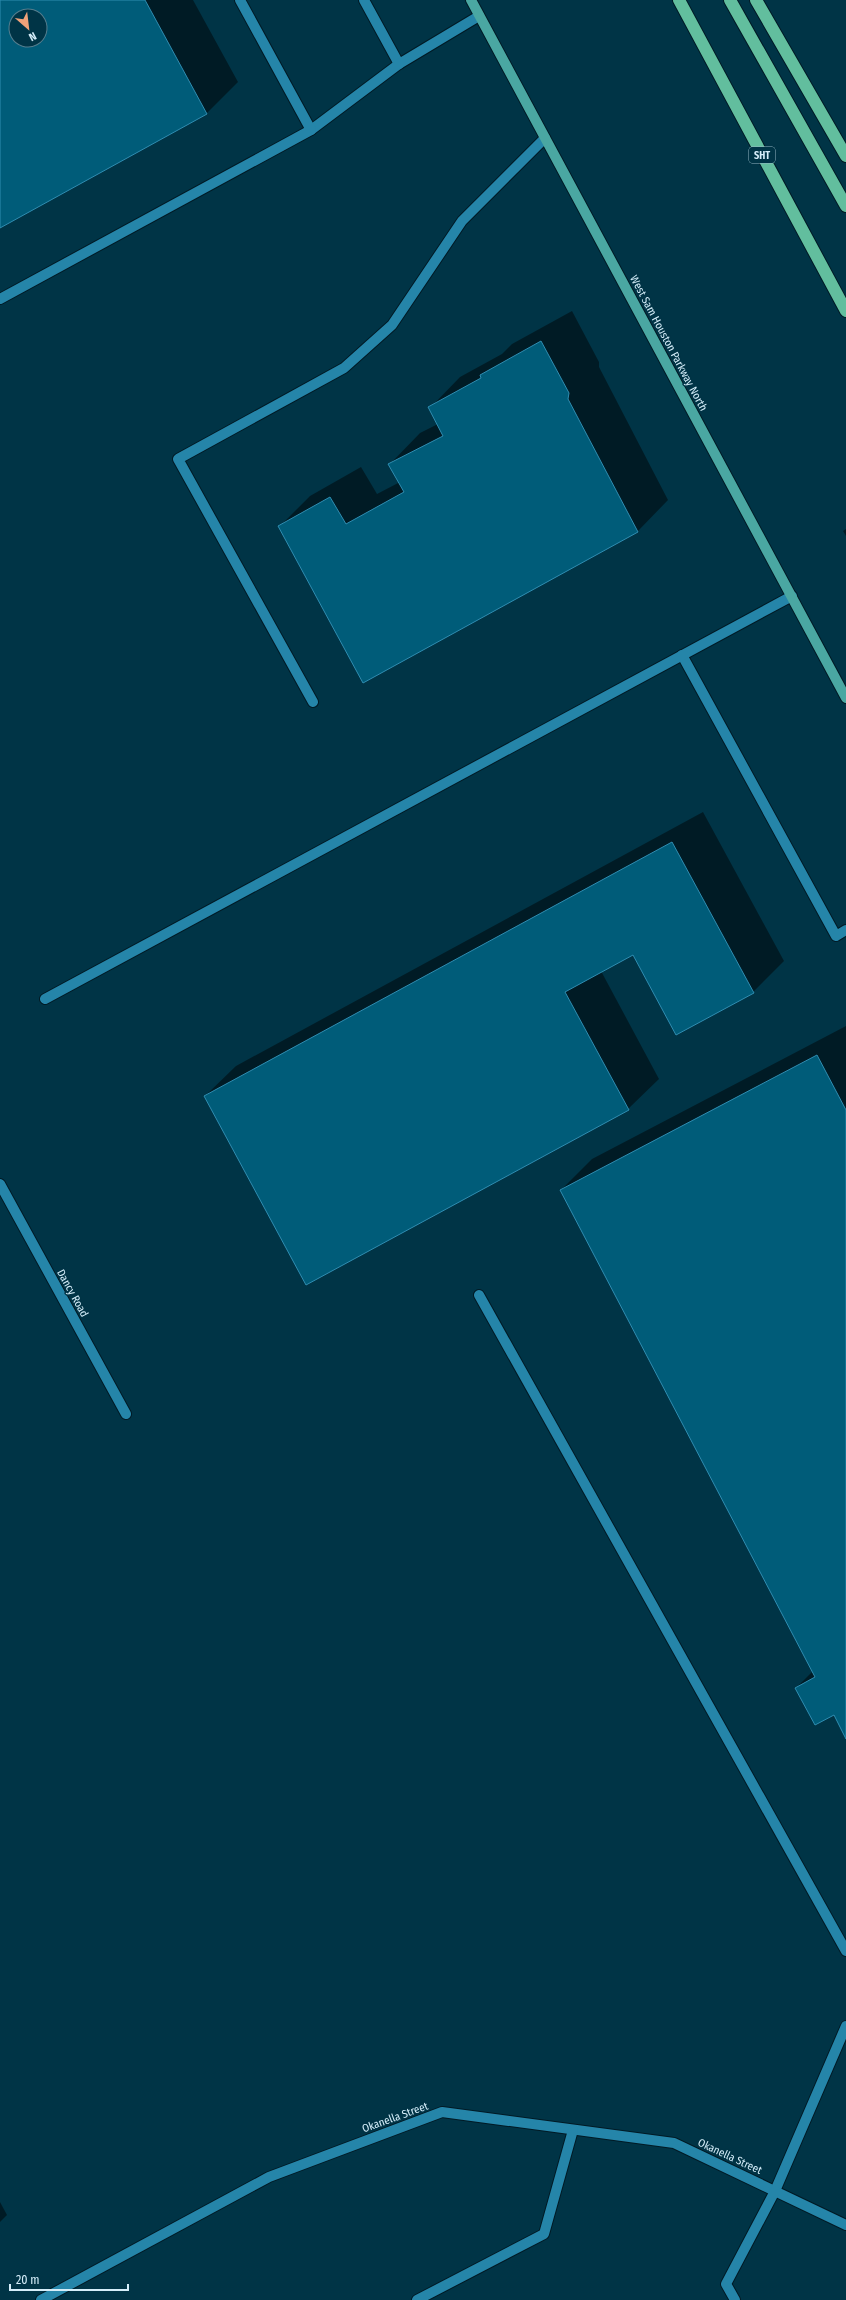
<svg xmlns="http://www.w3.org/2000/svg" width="846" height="2300" font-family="'Fira Sans Condensed',sans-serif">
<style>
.shadow{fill:#0007;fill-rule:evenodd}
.building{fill:#005c79;stroke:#2f8db1;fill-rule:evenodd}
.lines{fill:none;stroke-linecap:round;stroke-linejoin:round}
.minor-casing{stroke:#001a25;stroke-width:12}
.major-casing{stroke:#001a25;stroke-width:12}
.highway-casing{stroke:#001a25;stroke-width:14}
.minor{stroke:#2585a9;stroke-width:10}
.major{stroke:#4aa7a2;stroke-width:10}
.highway{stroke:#62be9e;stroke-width:12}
.labels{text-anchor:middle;stroke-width:3;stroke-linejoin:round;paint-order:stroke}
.shield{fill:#003446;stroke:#95b6c4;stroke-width:1}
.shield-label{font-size:10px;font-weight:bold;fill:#d5eefa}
.street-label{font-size:11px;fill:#d5eefa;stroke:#003446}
</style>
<rect width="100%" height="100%" fill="#003446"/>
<g class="shadow">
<path d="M0,0h193l45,82 -31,31 -207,113zM16,16h24v24h-24z"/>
<path d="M572,311l27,51v5l69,133 -30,31 -359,-4 31,-31 51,-29 16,27 23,-12 -10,-18 30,-31 18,-9 -8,-16 30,-31 42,-23 10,-10z"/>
<path d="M846,529v7l-3,-5z"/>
<path d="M703,812l81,149 -31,31 -119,-39 -33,18 58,108 -31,30 -423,-13 31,-30z"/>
<path d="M846,1026v710l-12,-22 -38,-26 17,-17 -252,-481 31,-31z"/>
<path d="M0,2202l7,13 -7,7z"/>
</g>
<g class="building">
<path d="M0,0h145l62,114 -207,114zM16,16h24v24h-24z"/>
<path d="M541,341l28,52 -1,6 70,133 -275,151 -85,-157 52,-29 16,27 58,-32 -16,-28 55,-28 -15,-29 53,-29 -1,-3z"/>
<path d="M672,842l82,151 -78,42 -43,-80 -68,37 64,118 -323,175 -102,-189z"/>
<path d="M817,1055l29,55v629l-12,-24 -19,10 -20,-37 20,-11 -255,-487z"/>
</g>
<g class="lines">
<defs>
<g id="minor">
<path d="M364,0l35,64"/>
<path d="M311,130l88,-66 80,-48"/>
<path d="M0,299l311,-169 -71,-130"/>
<path d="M682,655l154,281 10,-6"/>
<path d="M313,702l-135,-243 166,-91 48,-43 70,-104 83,-83"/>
<path d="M45,999l747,-403"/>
<path d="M0,1184l126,230"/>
<path d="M479,1295l367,656"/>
<path d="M41,2300l228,-123 173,-65 232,31 172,82"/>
<path d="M417,2300l127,-66 29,-104"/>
<path d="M735,2300l-9,-16 49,-93 71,-165"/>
</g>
<path id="major" d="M471,0l375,698"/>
<g id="highway">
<path d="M679,0l167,311"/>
<path d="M730,0l116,206"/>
<path d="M756,0l90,156"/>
</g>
</defs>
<use href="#minor" class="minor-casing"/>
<use href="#major" class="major-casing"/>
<use href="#highway" class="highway-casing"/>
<use href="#minor" class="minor"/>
<use href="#major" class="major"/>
<use href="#highway" class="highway"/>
</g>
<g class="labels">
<rect class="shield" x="749" y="147" width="26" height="16" rx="3"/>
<g class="shield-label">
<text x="762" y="159">SHT</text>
</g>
<g class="street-label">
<text transform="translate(669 343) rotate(62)" y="4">West Sam Houston Parkway North</text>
<text transform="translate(73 1293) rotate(61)" y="4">Dancy Road</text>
<text transform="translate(395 2117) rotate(-20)" y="4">Okanella Street</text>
<text transform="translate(730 2156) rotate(25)" y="4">Okanella Street</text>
</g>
</g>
<g transform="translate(28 28) rotate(152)"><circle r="19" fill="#003446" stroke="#557e8e"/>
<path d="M0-3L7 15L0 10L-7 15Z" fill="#f0a279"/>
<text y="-6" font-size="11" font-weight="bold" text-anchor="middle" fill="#d5eefa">N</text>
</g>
<path d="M10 2284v6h118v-6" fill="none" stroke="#d5eefa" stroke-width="2"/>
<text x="16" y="2284" font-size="12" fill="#d5eefa" stroke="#003446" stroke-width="3" paint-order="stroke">20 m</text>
</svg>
